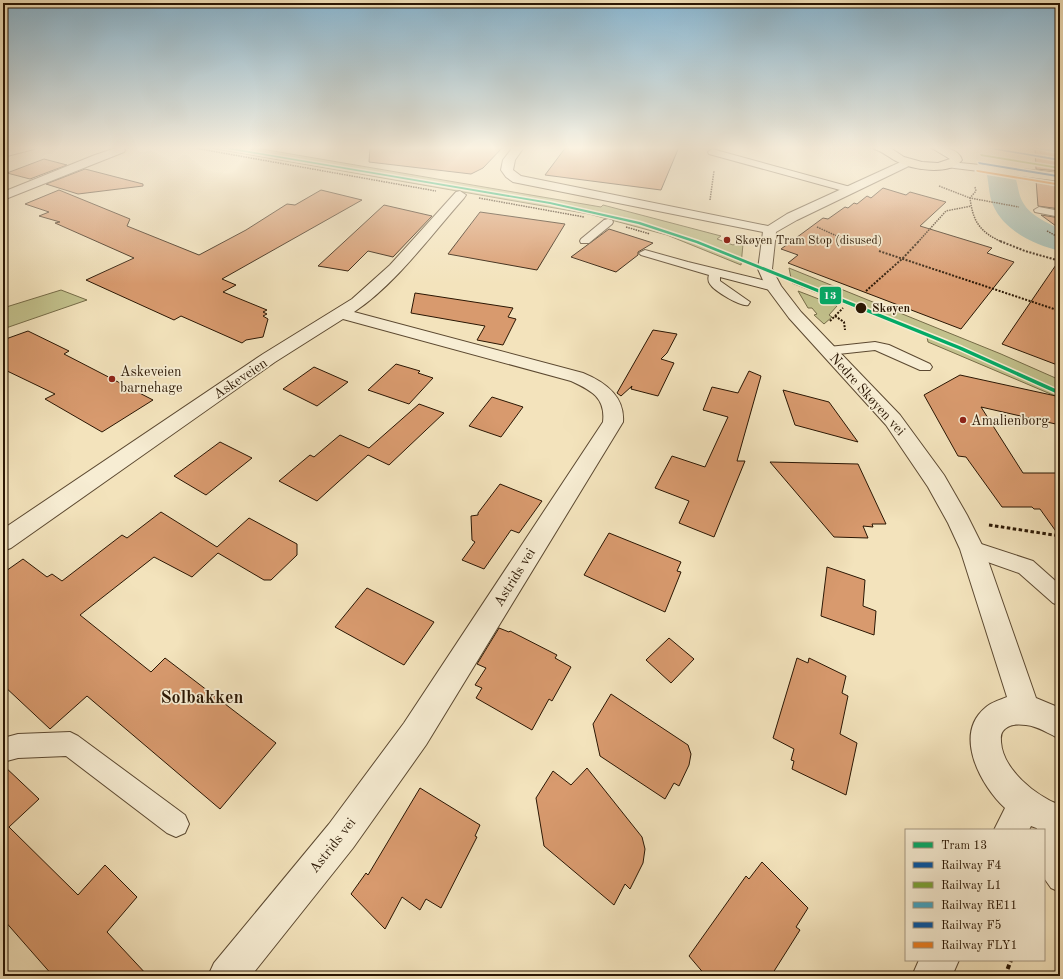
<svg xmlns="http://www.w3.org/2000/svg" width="1063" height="979" font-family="'Old Standard TT',serif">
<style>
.green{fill:#c2c18c;stroke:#766c48}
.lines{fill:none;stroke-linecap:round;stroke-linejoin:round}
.river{fill:#9cbdb5;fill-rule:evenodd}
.building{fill:#d89a6e;stroke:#2a1603}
.service-casing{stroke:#5c4931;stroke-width:2}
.minor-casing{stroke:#5c4931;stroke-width:2}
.tertiary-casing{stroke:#5c4931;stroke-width:2}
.primary-casing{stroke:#2a1603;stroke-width:2}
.path-far3{stroke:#2a1603;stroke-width:1.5;stroke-dasharray:1.5 1;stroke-linecap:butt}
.path-far2{stroke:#2a1603;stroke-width:2;stroke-dasharray:2 1.5;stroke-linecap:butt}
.path-far1{stroke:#2a1603;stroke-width:3;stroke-dasharray:3.5 2.5;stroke-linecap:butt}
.path{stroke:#2a1603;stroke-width:4;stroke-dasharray:4.5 3;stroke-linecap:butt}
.service{fill:#f7edd3;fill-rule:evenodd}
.minor{fill:#f7edd3;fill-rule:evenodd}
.tertiary{fill:#f7edd3;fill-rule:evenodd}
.primary{fill:#f3e3bc;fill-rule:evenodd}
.rail-1-casing{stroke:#f7edd3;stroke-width:3}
.rail-2-casing{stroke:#f7edd3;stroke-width:3}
.rail-3-casing{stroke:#f7edd3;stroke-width:3}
.rail-4-casing{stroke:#f7edd3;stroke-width:3}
.rail-5-casing{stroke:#f7edd3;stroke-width:3}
.rail-1{fill:#0054a6;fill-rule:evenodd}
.rail-2{fill:#79a333;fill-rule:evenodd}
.rail-3{fill:#3fa4c5;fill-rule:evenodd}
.rail-4{fill:#0054a6;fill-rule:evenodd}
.rail-5{fill:#eb7d1f;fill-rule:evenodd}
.tram-1-casing{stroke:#f7edd3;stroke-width:3}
.tram-1{fill:#02aa66;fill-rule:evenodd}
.poi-dot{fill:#8f2418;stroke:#f7edd3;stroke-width:1.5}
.stop-dot{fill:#2a1603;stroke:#f7edd3;stroke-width:1.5}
.labels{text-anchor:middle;stroke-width:3.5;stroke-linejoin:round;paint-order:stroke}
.far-poi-label{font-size:12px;fill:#2a1603;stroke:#f7edd3;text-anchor:start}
.far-stop-label{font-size:12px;font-weight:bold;fill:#2a1603;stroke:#f7edd3;text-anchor:start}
.poi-label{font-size:14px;fill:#2a1603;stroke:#f7edd3;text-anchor:start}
.street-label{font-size:14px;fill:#2a1603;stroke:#f7edd3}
.near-neighbourhood-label{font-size:18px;font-weight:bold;fill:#2a1603;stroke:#f7edd3}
.line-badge{stroke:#f7edd3;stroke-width:1.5}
.badge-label{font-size:11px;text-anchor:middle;font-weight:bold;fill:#fff}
</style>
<rect width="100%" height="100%" fill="#f3e3bc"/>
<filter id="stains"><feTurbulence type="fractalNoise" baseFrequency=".005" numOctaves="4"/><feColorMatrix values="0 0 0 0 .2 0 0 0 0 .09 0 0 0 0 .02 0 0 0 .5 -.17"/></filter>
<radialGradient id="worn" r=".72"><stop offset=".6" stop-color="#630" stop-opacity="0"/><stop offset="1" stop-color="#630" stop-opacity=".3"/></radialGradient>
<g class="green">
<path d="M205,147h45l351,60 2,-2 118,31 -4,3 16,6 6,-3 4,2 -2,21 -74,-30 -78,-21z"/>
<path d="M789,268l212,86 59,26v18l-132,-56 -1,-5 -135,-54z"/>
<path d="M61,290l26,10 -84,29v-21z"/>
<path d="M798,291l39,15 -8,9 3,2 -8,7 -10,-9 3,-1 -5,-6h-4z"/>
</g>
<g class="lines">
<path class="river" d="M1001,167l10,2c6,8 6,17 9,27 6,18 24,25 40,33v22c-25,-6 -56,-20 -67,-46 -4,-9 -4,-20 -6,-30l4,-6z"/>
</g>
<g class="building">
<path d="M370,147h133l-20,21 -12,6 -102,-12z"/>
<path d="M566,147h113l-18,43 -116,-15z"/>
<path d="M1035,147l25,4v20l-24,-2z"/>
<path d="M44,159l23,6 -37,14 -23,-6z"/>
<path d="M85,169l58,15v2l-65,8 -32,-10z"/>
<path d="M1036,180l24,2v27l-22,-3z"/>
<path d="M883,188l23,7 4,-3 36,10 -26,24 72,22 -5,5 27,9 -53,67 -173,-66 10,-8 -17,-6 42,-31 5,1 17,-12 3,1 6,-5 3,1 10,-8 4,2z"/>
<path d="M59,190l71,29 -3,7 72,29 47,-25 41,-26 8,1 26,-15 41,10 -140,79 14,6 -13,7 44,18 -4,2 4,2 -4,2 5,3 -5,18 -17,3 -4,3 -61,-27 -7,4 -88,-40 48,-22 -79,-35 5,-1 -21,-6 10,-4 -24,-8z"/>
<path d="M384,205l48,11 -39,41 -25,-6 -20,20 -30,-5z"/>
<path d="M480,212l85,12 -28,46 -89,-16z"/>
<path d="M1041,215l19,3v11z"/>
<path d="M609,229l44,14 -15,9v3l-22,17 -45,-15z"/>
<path d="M1060,259v107l-58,-22z"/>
<path d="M415,293l98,15 -5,9 8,2 -13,26 -26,-5 8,-14 -74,-13z"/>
<path d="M653,330l24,4 -10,19 -6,6 13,4 -16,33 -27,-7 1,-3 -11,10 -4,-3z"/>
<path d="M28,331l41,20 -5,3 89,46 -51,32 -57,-33 10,-5 -52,-25v-29z"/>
<path d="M396,364l24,7 -2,2 15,5 -24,26 -41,-14z"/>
<path d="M314,367l34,15 -31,24 -34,-17z"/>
<path d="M749,371l12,5 -24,85h8l-31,76 -35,-14 10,-22 -34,-13 17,-32 33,11 23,-50 -25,-7 9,-23 26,6z"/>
<path d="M960,375l96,21 4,14v15l-79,-18 42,66h37v64l-20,-28h-6l-2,-2h-30l-36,-50 -8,-1 -34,-61z"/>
<path d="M783,390l46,12 29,40 -63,-17z"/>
<path d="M492,397l31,10 -22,30 -32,-11z"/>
<path d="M419,404l25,9 -55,52 -21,-10 -51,46 -38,-20 31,-26 4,2 26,-22 29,13z"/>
<path d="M220,442l32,16 -46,37 -32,-19z"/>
<path d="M770,462l88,2 28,60h-14l1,3 -10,-1 5,12 -34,-1z"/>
<path d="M500,484l42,17 -23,32 -8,-3 -27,39 -22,-9 13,-18 -3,-2 -1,-24 7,-1v-2z"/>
<path d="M161,512l56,35 32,-29 48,26v11l-26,25h-7l-46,-27 -26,24 -38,-20 -74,58 71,57 14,-14 111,85 -56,66 -133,-113 -37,33 -47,-44v-112l20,-14 24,18 5,-3 10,7 60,-46 5,3z"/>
<path d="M609,533l72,29 -4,9 4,1 -16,40 -81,-37z"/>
<path d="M827,567l38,13 -2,26 13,5 -2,24 -53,-19z"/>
<path d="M367,588l67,34 -30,43 -69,-38z"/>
<path d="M499,628l10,4 1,-1 47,24 -2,3 16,9 -19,34 -3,-2 -17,31 -56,-32 6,-10 -7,-3 11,-17 -9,-4z"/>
<path d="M669,638l25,21 -23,24 -25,-23z"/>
<path d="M797,658l11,5 1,-5 37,18 -4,17 6,3 -8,38 17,9 -11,52 -54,-26 2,-8 -3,-1 3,-11 -21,-11z"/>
<path d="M611,694l77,51 3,9 -2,11 -10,21 -5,-3 -9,16 -65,-43 -7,-32z"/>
<path d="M3,765l36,34 -30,28 69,68 27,-30 32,32 -30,35 41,44h-95l-50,-57z"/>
<path d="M587,768l55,69 3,12 -2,14 -13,26 -5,-5 -11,21 -70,-59 -8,-48 17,-27 18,14z"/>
<path d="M420,788l60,37 -5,11 2,1 -36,71 -15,-9 -6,11 -18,-13 -17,32 -34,-35 15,-21 2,2z"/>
<path d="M762,862l46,46 -12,19 4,3 -29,46h-65l-17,-20 57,-80 3,3z"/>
</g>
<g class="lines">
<defs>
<g id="service">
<path d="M712,149l142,39 2,2 -5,3 -142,-39 -1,-2z"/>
<path d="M1039,207l21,4v6l-25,-5 -1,-2z"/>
<path d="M608,219l4,1 1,2 -1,2 -23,19h-8l-1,-2 1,-2 23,-19z"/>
<path d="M645,250l43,12 90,22 2,3 -6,4 -54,-14v4l30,21 -2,3c-7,2 -34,-14 -38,-21 -2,-3 -2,-6 -1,-9l-68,-20 -2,-2z"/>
<path d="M875,342l14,3 41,19 2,3 -2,3h-10l-45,-20 -46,5 -5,-1 -2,-3 2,-3 5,-1z"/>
<path d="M972,541l61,20 27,24v21l-7,-3 -34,-30 -54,-19 -2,-5 2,-5z"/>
<path d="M70,732l8,4 107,79 4,9 -4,9 -9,4 -9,-4 -101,-77 -48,2 -15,4v-24l15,-4z"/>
<path d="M1049,805l9,4 2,5v78l-9,-4 -7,-10v-48h-7l-1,-12 4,-9z"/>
</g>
<g id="minor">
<path d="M18,147h17l-1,2 -31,8v-6z"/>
<path d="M119,147l5,1 1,2 -1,2 -121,48v-8l92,-37z"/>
<path d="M513,147h11l-9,13 -2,10 8,6 247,50 19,-12 118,-54h8l2,2 -2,2 -116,56 -21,12 -4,37 9,17 20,26 99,103 44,60 23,40 17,34 52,149 24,10v31c-11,-5 -22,-13 -34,-14 -9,-1 -17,-1 -23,6 -3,4 -2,7 -2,11 2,28 35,54 59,63v32l-29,-11 -2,4h-35l11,-22c-24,-22 -52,-73 -20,-100 6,-6 15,-8 22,-11l-47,-148 -12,-26 -20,-36 -42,-62 -97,-107 -23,-31 -8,-18 5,-37 -250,-50 -7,-5 -5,-7 2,-10z"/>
<path d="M460,191l6,4 -2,3c-33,37 -68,86 -110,114l229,61c22,9 42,23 40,49l-197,323 -73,103 -102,128h-43l6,-13 115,-139 75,-101 199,-301c3,-25 -13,-32 -32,-41l-228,-62 -68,43 -264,186 -8,3v-22l260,-175 89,-55 38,-34 66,-73z"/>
<path d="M919,960h40l-7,16h-40z"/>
</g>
<path id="tertiary" d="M950,162l110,11v8l-114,-14 -2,-2 2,-2z"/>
<path id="primary" d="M873,147h16l15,10 18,5 16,1 12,-4 -20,-12c11,0 28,0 32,13 -12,16 -51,10 -66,1 -8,-4 -12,-9 -22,-12z"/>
</defs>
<use href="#service" class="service-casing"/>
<use href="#minor" class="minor-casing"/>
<use href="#tertiary" class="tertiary-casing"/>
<use href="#primary" class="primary-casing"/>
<g class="path-far3">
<path d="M189,147l247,44"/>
<path d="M1036,150l-7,-2 18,3"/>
<path d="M939,186l31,12c3,24 10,34 32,44"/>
<path d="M975,187l1,4 -6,7 49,9"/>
<path d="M479,198l105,19"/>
<path d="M710,200l4,-29"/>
<path d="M626,227l24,7"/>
<path d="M817,227l33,15"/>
<path d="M1047,231l13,7"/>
<path d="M918,242l28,-31 25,-5"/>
</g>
<g class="path-far2">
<path d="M848,241l2,1"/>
<path d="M1000,241l25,10 35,10"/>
<path d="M879,251l181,60"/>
<path d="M866,291l37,-33 16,-17"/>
<path d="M835,316l9,6 1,8"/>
<path d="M830,321l13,-13"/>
</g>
<path class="path-far1" d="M989,525l71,11"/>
<path class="path" d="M1005,976l6,-16"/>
<use href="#service" class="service"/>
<use href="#minor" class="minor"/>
<use href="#tertiary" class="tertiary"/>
<use href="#primary" class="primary"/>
<defs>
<path id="rail-1" d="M980,147h7l73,12v2z"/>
<path id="rail-2" d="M980,154l79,13 1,2 -79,-13z"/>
<path id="rail-3" d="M1028,147h7l25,4v2z"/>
<path id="rail-4" d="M978,162l79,13 2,1 -2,1 -78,-13z"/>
<path id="rail-5" d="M977,170l79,13 2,1 -2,1 -78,-13 -2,-1z"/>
</defs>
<use href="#rail-1" class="rail-1-casing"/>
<use href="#rail-2" class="rail-2-casing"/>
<use href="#rail-3" class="rail-3-casing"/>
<use href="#rail-4" class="rail-4-casing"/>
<use href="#rail-5" class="rail-5-casing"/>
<use href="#rail-1" class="rail-1"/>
<use href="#rail-2" class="rail-2"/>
<use href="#rail-3" class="rail-3"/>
<use href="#rail-4" class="rail-4"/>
<use href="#rail-5" class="rail-5"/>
<defs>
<path id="tram-1" d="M220,147h5l325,55 90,20 58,19 165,66 99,40 98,44v4l-102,-46 -99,-40 -163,-66 -58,-19 -88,-20 -329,-56z"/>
</defs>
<use href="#tram-1" class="tram-1-casing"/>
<use href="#tram-1" class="tram-1"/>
</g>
<linearGradient id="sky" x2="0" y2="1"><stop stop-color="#89b8d4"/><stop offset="0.52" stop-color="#faf2e1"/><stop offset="1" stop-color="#faf2e1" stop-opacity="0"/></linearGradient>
<rect width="1063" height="284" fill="url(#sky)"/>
<g class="poi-dot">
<circle cx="727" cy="240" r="4"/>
<circle cx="112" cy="379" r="4"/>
<circle cx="963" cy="420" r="4"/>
</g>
<circle class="stop-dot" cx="861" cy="308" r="6"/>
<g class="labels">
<g class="far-poi-label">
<text x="735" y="244">Skøyen Tram Stop (disused)</text>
</g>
<g class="far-stop-label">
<text x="872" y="312">Skøyen</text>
</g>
<g class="poi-label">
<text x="120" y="376">Askeveien<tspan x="120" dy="16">barnehage</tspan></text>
<text x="971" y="425">Amalienborg</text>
</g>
<g class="street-label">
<text transform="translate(240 378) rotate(-34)" y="5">Askeveien</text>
<text transform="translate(868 394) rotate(48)" y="5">Nedre Skøyen vei</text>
<text transform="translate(514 577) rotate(-58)" y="5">Astrids vei</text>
<text transform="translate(332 845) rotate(-52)" y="5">Astrids vei</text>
</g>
<g class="near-neighbourhood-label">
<text x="202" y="703">Solbakken</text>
</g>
</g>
<rect class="line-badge" x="819" y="286" width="23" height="19" rx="4" fill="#02aa66"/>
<g class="badge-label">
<text x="830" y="299">13</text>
</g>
<rect width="1063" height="979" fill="none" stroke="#f3e3bc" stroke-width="16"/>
<rect x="4" y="4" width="1055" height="971" fill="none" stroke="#2a1603" stroke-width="2"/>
<rect x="8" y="8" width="1047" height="963" fill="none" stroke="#2a1603"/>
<rect x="905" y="829" width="140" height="132" fill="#f7edd3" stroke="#a59780"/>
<rect x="913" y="842" width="20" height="6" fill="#02aa66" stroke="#a59780"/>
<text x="941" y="849" font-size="12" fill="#2a1603">Tram 13</text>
<rect x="913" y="862" width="20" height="6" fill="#0054a6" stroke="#a59780"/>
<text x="941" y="869" font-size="12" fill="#2a1603">Railway F4</text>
<rect x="913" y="882" width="20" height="6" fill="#79a333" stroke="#a59780"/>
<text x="941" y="889" font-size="12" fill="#2a1603">Railway L1</text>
<rect x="913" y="902" width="20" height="6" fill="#3fa4c5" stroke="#a59780"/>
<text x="941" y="909" font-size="12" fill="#2a1603">Railway RE11</text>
<rect x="913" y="922" width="20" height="6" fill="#0054a6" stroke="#a59780"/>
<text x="941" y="929" font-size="12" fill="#2a1603">Railway F5</text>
<rect x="913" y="942" width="20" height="6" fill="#eb7d1f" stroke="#a59780"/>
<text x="941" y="949" font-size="12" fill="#2a1603">Railway FLY1</text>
<rect width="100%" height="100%" filter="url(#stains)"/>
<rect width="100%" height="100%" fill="url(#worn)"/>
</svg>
